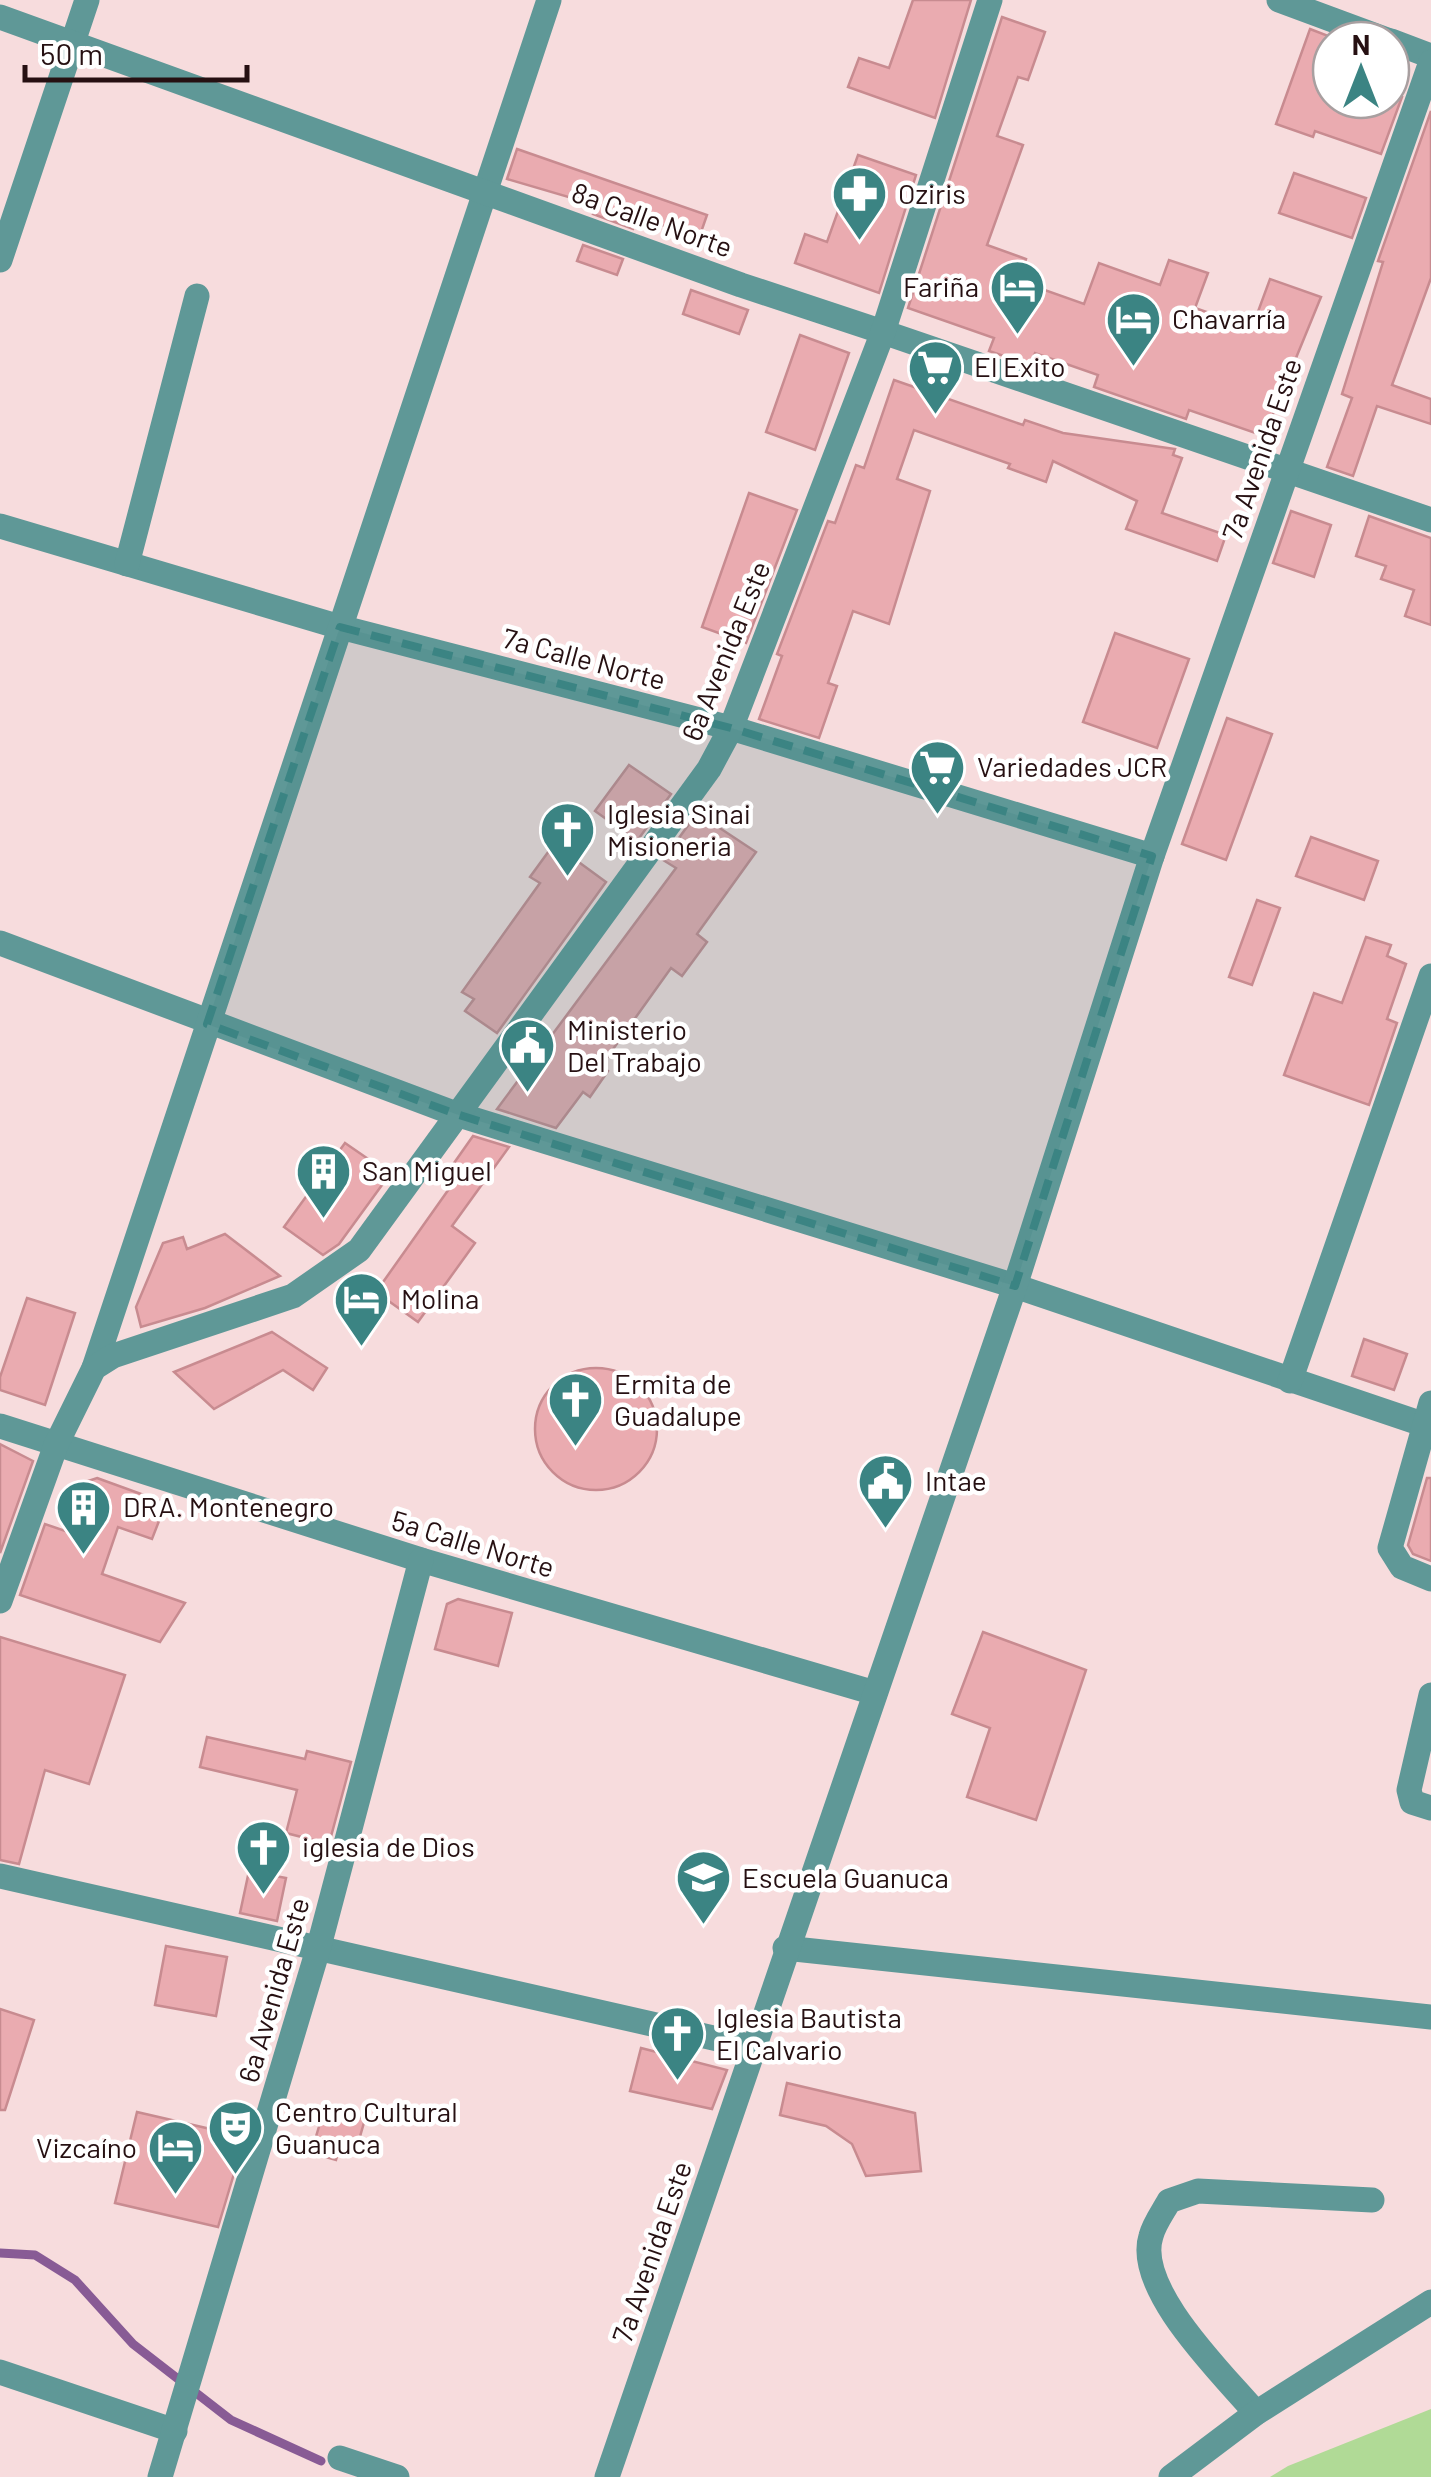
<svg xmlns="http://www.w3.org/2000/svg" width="1431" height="2477" font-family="Barlow,sans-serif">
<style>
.green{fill:#b0da96}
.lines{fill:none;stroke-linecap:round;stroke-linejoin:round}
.stream{stroke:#885b95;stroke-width:9}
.building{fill:#eaabb0;stroke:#c88b90;stroke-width:2.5}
.minor{stroke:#5f9897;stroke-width:25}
.tertiary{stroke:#5f9897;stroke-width:25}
.marked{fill:#3b8483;fill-opacity:0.2;stroke:#3b8483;stroke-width:8;stroke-dasharray:20 12;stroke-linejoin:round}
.labels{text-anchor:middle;stroke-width:9;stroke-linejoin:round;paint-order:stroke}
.poi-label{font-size:28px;fill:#261012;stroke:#fff;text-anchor:start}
.street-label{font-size:28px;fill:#261012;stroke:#fff}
</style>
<rect width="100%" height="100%" fill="#f7dcdd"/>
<path class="green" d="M1431,2409v68h-161l18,-11z"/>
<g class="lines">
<path class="stream" d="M0,2253l35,2 40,25 58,64 98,76 90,41"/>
</g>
<g class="building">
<path d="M913,0h58l-36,118 -87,-31 11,-29 30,10z"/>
<path d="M1002,17l43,15 -17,48 -10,-3 -21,59 26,9 -36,100 39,14 -7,22 65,23 15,-41 61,22 9,-25 39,13 -13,35 57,20 18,-49 51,18 -57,139 -75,-26 -3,9 -92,-32 4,-12 -63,-22 -5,12 -41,-14 5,-13 -86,-30z"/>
<path d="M1310,29l21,8v63h60v-7l11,4 -21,57 -66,-23 -2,6 -37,-13z"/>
<path d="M1431,111v167l-39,107 39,14v25l-54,-18 -24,70 -26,-9 25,-69 -10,-4 41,-132 -5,-1z"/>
<path d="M517,149l190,66 -8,23 -61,-21 -5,12 -40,-15 3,-9 -89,-26z"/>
<path d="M858,155l58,20 -37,118 -84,-30 10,-29 22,8z"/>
<path d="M1294,173l72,25 -14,40 -73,-25z"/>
<path d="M583,245l40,14 -6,16 -40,-14z"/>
<path d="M691,290l57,20 -9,24 -56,-20z"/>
<path d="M800,335l49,18 -34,97 -49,-18z"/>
<path d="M894,380l129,45 2,-5 38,13 112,16 -2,6 9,3 -20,55 64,22 -9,26 -91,-32 11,-28 -84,-40 -7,21 -38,-14 2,-4 -96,-34 -17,49 33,12 -41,133 -36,-13 -25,72 9,3 -18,52 -60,-19 23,-63 -5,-2 51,-133 7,2 21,-58 8,3z"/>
<path d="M749,493l48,17 -51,133 -44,-16z"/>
<path d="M1291,511l40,14 -17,52 -41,-14z"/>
<path d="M1369,516l62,22v87l-26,-9 9,-26 -33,-11 5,-13 -30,-10z"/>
<path d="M1115,633l74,26 -32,89 -74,-26z"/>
<path d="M1227,718l45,16 -46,126 -44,-16z"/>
<path d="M629,765l42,29 -34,47 -42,-30z"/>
<path d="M697,813l59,39 -59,82 10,8 -25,34 -11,-8 -70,98 7,5 -18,26 -7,-5 -27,36 -59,-19 179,-241 -13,-8z"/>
<path d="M1311,837l67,24 -14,39 -68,-24z"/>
<path d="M554,844l52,38 -109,151 -32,-22 9,-12 -12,-7 78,-109 -10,-6z"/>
<path d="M1257,900l23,8 -28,77 -23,-8z"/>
<path d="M1366,937l25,8 -4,11 19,8 -19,55 10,4 -28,82 -85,-30 30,-82 28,10z"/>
<path d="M473,1136l36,11 -57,79 23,17 -57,79 -42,-30 80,-113 -9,-6z"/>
<path d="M345,1143l45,31 -51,70 -16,11 -39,-28z"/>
<path d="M225,1234l55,42 -75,32 -64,19 -5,-20 27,-64 20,-6 4,12z"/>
<path d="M27,1298l48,15 -30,92 -45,-15v-13z"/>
<path d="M272,1332l55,36 -14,22 -30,-20 -69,39 -40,-37z"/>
<path d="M1364,1339l43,15 -13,36 -42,-14z"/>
<circle cx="596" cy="1429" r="61"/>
<path d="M0,1444l33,17 -33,92z"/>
<path d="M97,1478l69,25 -14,36 -34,-12 -16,47 83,29 -25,39 -140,-47 25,-71 23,8 17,-50z"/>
<path d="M1427,1478h4v83l-18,-7 -5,-9z"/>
<path d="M458,1599l54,14 -14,53 -63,-17 12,-45z"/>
<path d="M983,1632l103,38 -50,150 -69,-23 23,-69 -38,-14z"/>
<path d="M0,1637l125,38 -36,109 -44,-14 -26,94 -19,-4z"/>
<path d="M207,1737l98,22 2,-8 44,11 -22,82 -43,-11 11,-43 -97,-23z"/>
<path d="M249,1871l37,7 -9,43 -37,-8z"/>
<path d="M166,1946l61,11 -11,59 -61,-11z"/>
<path d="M0,2009l34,11 -29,90h-5z"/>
<path d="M641,2048l86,22 -15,39 -82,-18z"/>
<path d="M787,2083l128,30 6,58 -55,5 -14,-32 -26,-18 -46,-11z"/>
<path d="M325,2107l40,12 -8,28 -16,-5 -5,18 -25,-7z"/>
<path d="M137,2112l108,25 -27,90 -103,-24z"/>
</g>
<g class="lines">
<g class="minor">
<path d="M1279,0l108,40"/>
<path d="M1391,41l40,15"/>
<path d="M0,260l87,-260"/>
<path d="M883,332l548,188"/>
<path d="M0,526l340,101 391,101 421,128"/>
<path d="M127,564l70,-268"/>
<path d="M0,943l456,171 559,172 416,141"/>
<path d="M94,1368l455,-1368"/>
<path d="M1290,1381l141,-405"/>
<path d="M1431,1403l-41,145 12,19 29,12"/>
<path d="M0,1426l421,134 454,133"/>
<path d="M1431,1695l-22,95 3,12 19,6"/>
<path d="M0,1876l753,171"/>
<path d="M785,1948l646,69"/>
<path d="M0,2372l175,59"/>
<path d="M1256,2413c-32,-38 -122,-124 -105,-177 3,-12 12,-24 18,-35l29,-10 174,9"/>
<path d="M340,2458l57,19"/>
<path d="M160,2477l159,-531 102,-386"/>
<path d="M607,2477l408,-1191 137,-430 279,-794"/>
<path d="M1171,2477l85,-64 175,-111"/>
</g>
<g class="tertiary">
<path d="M0,17l741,268 142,47"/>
<path d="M0,1601l56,-156 38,-77 19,-12 180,-60 66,-46 350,-481 22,-41 152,-396 107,-332"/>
</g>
</g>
<path class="marked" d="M340,627l391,101 421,128 -137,430 -559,-172 -249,-90z"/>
<defs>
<symbol id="pharmacy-pin" viewBox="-11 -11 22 30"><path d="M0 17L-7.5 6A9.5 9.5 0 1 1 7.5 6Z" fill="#3b8483" stroke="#fff"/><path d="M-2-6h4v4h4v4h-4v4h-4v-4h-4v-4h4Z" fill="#fff"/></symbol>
<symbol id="hotel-pin" viewBox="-11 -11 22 30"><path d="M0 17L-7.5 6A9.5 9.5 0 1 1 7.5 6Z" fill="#3b8483" stroke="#fff"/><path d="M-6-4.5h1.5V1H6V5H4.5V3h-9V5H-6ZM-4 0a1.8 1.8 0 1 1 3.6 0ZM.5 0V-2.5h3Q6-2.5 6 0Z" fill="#fff"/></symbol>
<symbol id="supermarket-pin" viewBox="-11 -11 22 30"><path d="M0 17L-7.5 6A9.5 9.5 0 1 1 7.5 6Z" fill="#3b8483" stroke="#fff"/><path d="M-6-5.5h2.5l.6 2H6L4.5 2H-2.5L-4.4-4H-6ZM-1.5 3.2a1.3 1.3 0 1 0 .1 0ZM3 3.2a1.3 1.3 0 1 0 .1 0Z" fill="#fff"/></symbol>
<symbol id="church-pin" viewBox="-11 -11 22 30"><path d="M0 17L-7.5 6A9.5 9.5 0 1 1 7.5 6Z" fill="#3b8483" stroke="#fff"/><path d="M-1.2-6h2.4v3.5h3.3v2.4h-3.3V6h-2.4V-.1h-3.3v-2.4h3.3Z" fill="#fff"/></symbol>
<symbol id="civic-pin" viewBox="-11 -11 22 30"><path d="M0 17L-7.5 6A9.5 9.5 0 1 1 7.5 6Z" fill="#3b8483" stroke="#fff"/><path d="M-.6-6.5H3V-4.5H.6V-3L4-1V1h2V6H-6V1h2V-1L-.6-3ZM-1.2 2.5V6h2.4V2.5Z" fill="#fff"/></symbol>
<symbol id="building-pin" viewBox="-11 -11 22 30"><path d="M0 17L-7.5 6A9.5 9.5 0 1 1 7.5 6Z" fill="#3b8483" stroke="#fff"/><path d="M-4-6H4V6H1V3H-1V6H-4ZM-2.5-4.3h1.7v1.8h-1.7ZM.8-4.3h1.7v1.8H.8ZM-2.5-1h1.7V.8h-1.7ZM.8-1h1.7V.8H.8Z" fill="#fff"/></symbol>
<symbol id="school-pin" viewBox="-11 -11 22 30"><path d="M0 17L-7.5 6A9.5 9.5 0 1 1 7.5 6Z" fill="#3b8483" stroke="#fff"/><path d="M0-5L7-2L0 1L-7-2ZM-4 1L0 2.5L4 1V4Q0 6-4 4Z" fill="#fff"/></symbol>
<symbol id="theatre-pin" viewBox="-11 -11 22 30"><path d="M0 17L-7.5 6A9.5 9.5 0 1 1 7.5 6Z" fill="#3b8483" stroke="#fff"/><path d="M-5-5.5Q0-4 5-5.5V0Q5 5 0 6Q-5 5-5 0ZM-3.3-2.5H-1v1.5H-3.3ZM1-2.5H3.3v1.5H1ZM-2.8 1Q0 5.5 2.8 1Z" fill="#fff"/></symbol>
</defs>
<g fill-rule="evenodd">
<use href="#pharmacy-pin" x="828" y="162" width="63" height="86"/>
<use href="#hotel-pin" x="986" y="256" width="63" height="86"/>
<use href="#hotel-pin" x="1102" y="288" width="63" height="86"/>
<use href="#supermarket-pin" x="904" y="336" width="63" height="86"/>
<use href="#supermarket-pin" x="906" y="736" width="63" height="86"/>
<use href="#church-pin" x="536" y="798" width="63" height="86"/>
<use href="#civic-pin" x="496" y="1014" width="63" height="86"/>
<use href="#building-pin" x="292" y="1140" width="63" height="86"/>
<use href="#hotel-pin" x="330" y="1268" width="63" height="86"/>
<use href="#church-pin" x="544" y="1368" width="63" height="86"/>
<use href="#civic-pin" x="854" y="1450" width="63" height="86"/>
<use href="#building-pin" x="52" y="1476" width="63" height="86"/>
<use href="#church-pin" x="232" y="1816" width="63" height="86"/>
<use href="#school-pin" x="672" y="1846" width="63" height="86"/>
<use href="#church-pin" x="646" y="2002" width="63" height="86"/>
<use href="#theatre-pin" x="204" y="2096" width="63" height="86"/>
<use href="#hotel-pin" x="144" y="2116" width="63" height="86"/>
</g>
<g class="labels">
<g class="poi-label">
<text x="898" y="204">Oziris</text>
<text x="979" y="297" text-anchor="end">Fariña</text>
<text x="1172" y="329">Chavarría</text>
<text x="974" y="377">El Exito</text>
<text x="977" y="777">Variedades JCR</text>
<text x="607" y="824">Iglesia Sinai<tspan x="607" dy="32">Misioneria</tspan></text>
<text x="567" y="1040">Ministerio<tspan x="567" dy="32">Del Trabajo</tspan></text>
<text x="362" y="1181">San Miguel</text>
<text x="401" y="1309">Molina</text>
<text x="614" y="1394">Ermita de<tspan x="614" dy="32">Guadalupe</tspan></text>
<text x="925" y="1491">Intae</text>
<text x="123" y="1517">DRA. Montenegro</text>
<text x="302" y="1857">iglesia de Dios</text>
<text x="742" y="1888">Escuela Guanuca</text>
<text x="716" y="2028">Iglesia Bautista<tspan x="716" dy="32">El Calvario</tspan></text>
<text x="275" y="2122">Centro Cultural<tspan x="275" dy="32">Guanuca</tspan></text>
<text x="137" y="2158" text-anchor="end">Vizcaíno</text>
</g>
<g class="street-label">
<text transform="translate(652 220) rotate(20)" y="10">8a Calle Norte</text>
<text transform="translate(1262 449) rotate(-71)" y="10">7a Avenida Este</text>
<text transform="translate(726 651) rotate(-68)" y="10">6a Avenida Este</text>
<text transform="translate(584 659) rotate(15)" y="10">7a Calle Norte</text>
<text transform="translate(473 1544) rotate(17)" y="10">5a Calle Norte</text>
<text transform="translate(274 1990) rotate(-74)" y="10">6a Avenida Este</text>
<text transform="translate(652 2252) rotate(-71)" y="10">7a Avenida Este</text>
</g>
</g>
<g transform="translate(1361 70)"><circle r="48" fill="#ffffff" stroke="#a89fa0" stroke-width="2.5"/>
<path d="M0-8L18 38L0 25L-18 38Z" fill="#3b8483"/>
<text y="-15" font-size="28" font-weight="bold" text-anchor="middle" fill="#261012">N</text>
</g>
<path d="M25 65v15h222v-15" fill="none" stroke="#261012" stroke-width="5"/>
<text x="40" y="65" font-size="30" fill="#261012" stroke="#ffffff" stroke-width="8" paint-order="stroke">50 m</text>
</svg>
